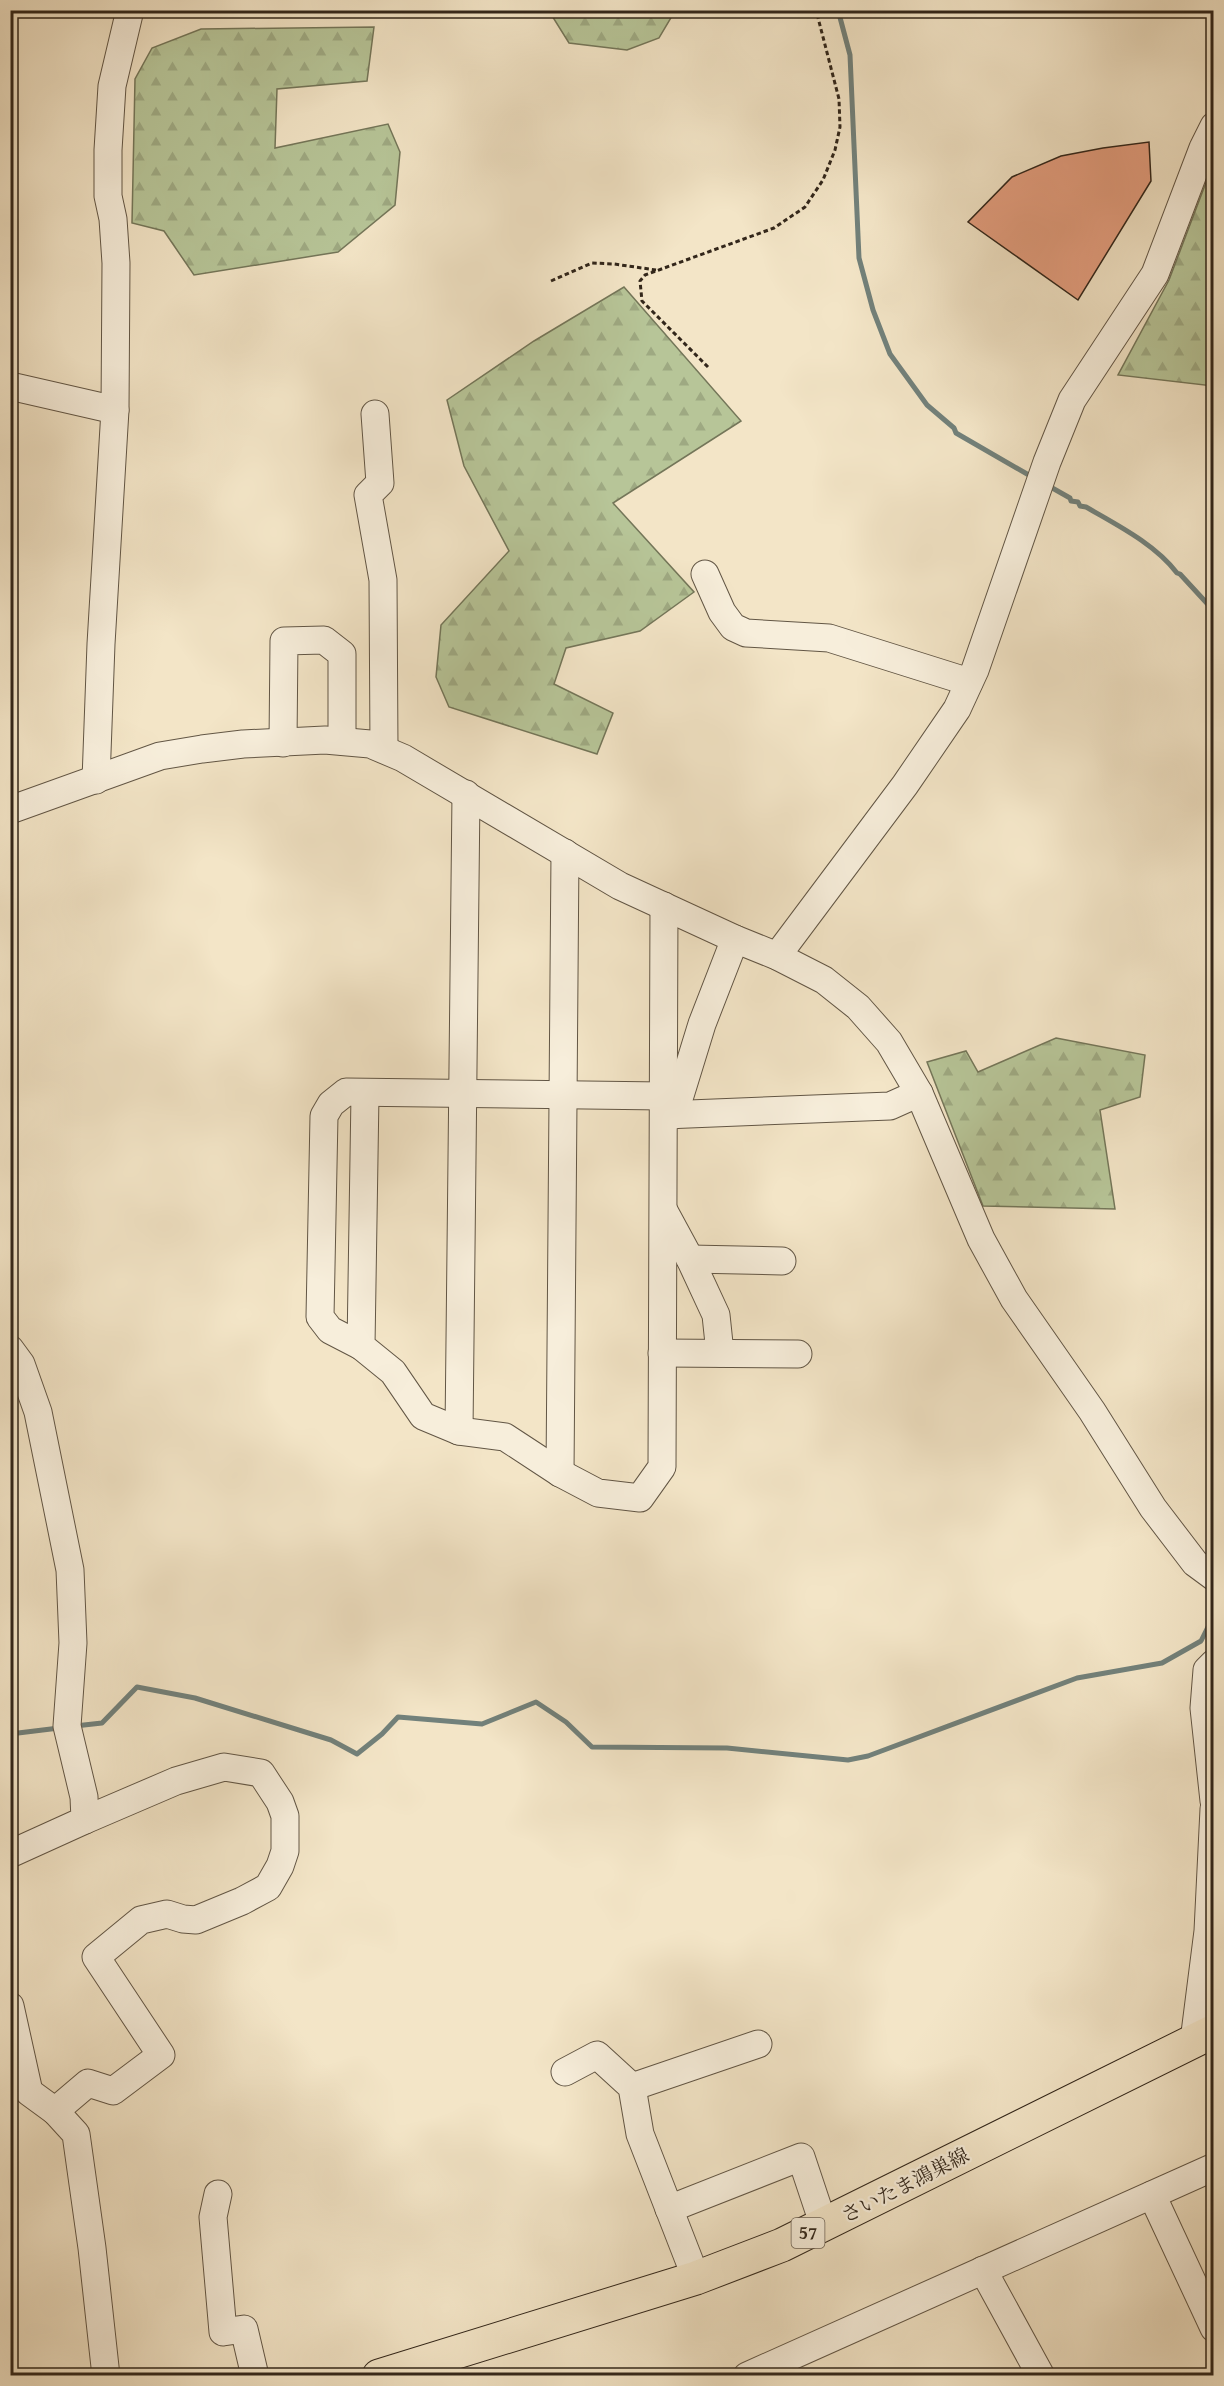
<svg xmlns="http://www.w3.org/2000/svg" width="1224" height="2386" font-family="'Gentium Book Plus','Noto Serif JP',serif">
<style>
.forest{fill:url(#forest-firs);stroke:#747659;stroke-width:1.5}
.lines{fill:none;stroke-linecap:round;stroke-linejoin:round}
.stream{stroke:#72817b;stroke-width:5}
.building{fill:#e49e7f;stroke:#32261a;stroke-width:1.5}
.minor-casing{stroke:#625645;stroke-width:29}
.major-casing{stroke:#32261a;stroke-width:35}
.path{stroke:#32261a;stroke-width:3;stroke-dasharray:4.5 3;stroke-linecap:butt}
.minor{stroke:#f7eedb;stroke-width:27}
.major{stroke:#f3e5c7;stroke-width:33}
.labels{text-anchor:middle;stroke-width:4.5;stroke-linejoin:round;paint-order:stroke}
.shield{fill:#f7eedb;stroke:#6d6254;stroke-width:1.5}
.shield-label{font-size:18px;font-weight:bold;fill:#32261a}
.street-label{font-size:20px;fill:#32261a;stroke:#f7eedb}
</style>
<defs>
<pattern id="forest-firs" width="22" height="20" patternUnits="userSpaceOnUse" patternTransform="scale(1.5)"><rect width="22" height="20" fill="#b7c598"/><path d="M5 1l3.5 6h-7zM16 11l3.5 6h-7z" fill="#9ea982"/></pattern>
</defs>
<rect width="100%" height="100%" fill="#f3e5c7"/>
<filter id="stains"><feTurbulence type="fractalNoise" baseFrequency=".00333" numOctaves="4"/><feColorMatrix values="0 0 0 0 .2 0 0 0 0 .09 0 0 0 0 .02 0 0 0 .5 -.17"/></filter>
<radialGradient id="worn" r=".72"><stop offset=".6" stop-color="#630" stop-opacity="0"/><stop offset="1" stop-color="#630" stop-opacity=".3"/></radialGradient>
<g class="forest">
<path d="M549,11h126l-16,27 -32,12 -58,-7z"/>
<path d="M374,27l-7,54 -90,8 -2,59 113,-24 12,28 -5,53 -57,47 -144,23 -30,-44 -32,-8 3,-144 17,-31 49,-19z"/>
<path d="M1213,164v222l-95,-11 51,-95z"/>
<path d="M624,287l117,134 -128,82 81,89 -54,39 -74,17 -12,36 59,29 -16,41 -148,-47 -13,-30 5,-52 68,-74 -45,-85 -17,-66 87,-59z"/>
<path d="M1056,1038l89,17 -5,42 -40,13 15,99 -132,-3 -56,-144 39,-11 12,21z"/>
</g>
<g class="lines">
<g class="stream">
<path d="M838,10l12,45 9,203 14,52 17,44 37,51 27,23 2,5 78,45"/>
<path d="M1047,485l23,13 1,3 7,1 2,4 6,1c31,18 69,37 91,66l3,1 34,37"/>
<path d="M75,1726l27,-3 35,-36 58,11 136,42 26,14 25,-20 16,-17 84,7 54,-22 30,20 26,25 135,1 121,12 20,-4 209,-78 85,-15 39,-22 13,-26"/>
<path d="M10,1734l49,-6"/>
</g>
</g>
<path class="building" d="M1149,142l2,39 -73,119 -110,-78 44,-45 49,-21 42,-8z"/>
<g class="lines">
<defs>
<g id="minor">
<path d="M10,386l105,24"/>
<path d="M375,414l5,69 -12,12 15,85 1,169"/>
<path d="M705,574l17,38 11,15 13,6 83,5 140,44"/>
<path d="M283,743l1,-102 40,-1 18,14v87"/>
<path d="M96,780l5,-136 14,-234 1,-147 -3,-44 -5,-23v-46l4,-64 18,-76"/>
<path d="M10,810l150,-54 42,-7 41,-5 82,-4 45,4 33,14 217,128 115,53 42,17 47,24 34,27 31,35 30,51 62,146 33,60 78,112 61,97 42,55 19,14"/>
<path d="M777,956l128,-171 52,-76 18,-39 72,-208 25,-62 83,-126 48,-126 11,-22"/>
<path d="M365,1094l-4,252 32,26 30,44 36,15 46,6 55,36 38,20 42,5 22,-31 2,-561"/>
<path d="M664,1115l226,-9 29,-13"/>
<path d="M674,1115l28,-91 33,-85"/>
<path d="M664,1211l26,48 26,56 4,38"/>
<path d="M690,1259l92,2"/>
<path d="M361,1346l-31,-16 -10,-13 4,-201 7,-12 15,-12 317,4"/>
<path d="M10,1349l11,15 17,48 32,158 3,73 -6,83 17,71 1,23 -75,34"/>
<path d="M662,1353l136,1"/>
<path d="M459,1431l7,-637"/>
<path d="M560,1473l5,-620"/>
<path d="M1214,1663l-7,7 -3,38 10,93"/>
<path d="M10,2006l19,86 26,19 21,23 16,114 14,128"/>
<path d="M1194,2041l14,-110 6,-122"/>
<path d="M565,2072l32,-17 35,32 8,47 56,144"/>
<path d="M632,2087l126,-43"/>
<path d="M55,2111l33,-28 25,8 48,-36 -65,-98 45,-37 26,-6 16,5 13,1 46,-19 26,-14 12,-21 5,-15v-35l-5,-14 -19,-29 -37,-6 -48,14 -91,39"/>
<path d="M218,2194l-5,23 10,115 21,-3 11,47"/>
<path d="M1152,2195l62,133"/>
<path d="M669,2209l132,-52 23,69"/>
<path d="M983,2270l58,106"/>
<path d="M747,2376l467,-209"/>
</g>
<path id="major" d="M379,2376l317,-98 86,-33 432,-214"/>
</defs>
<use href="#minor" class="minor-casing"/>
<use href="#major" class="major-casing"/>
<g class="path">
<path d="M551,281l41,-18 22,1 42,6"/>
<path d="M708,367l-66,-66 -2,-20 5,-6 129,-47 31,-21 18,-27 12,-30 5,-23 -1,-28 -23,-89"/>
<path d="M335,2376l19,-5"/>
</g>
<use href="#minor" class="minor"/>
<use href="#major" class="major"/>
</g>
<g class="labels">
<rect class="shield" x="791.5" y="2218" width="33" height="30" rx="4.5"/>
<g class="shield-label">
<text x="808" y="2239">57</text>
</g>
<g class="street-label">
<text transform="translate(905 2185) rotate(-27)" y="7">さいたま鴻巣線</text>
</g>
</g>
<rect width="1224" height="2386" fill="none" stroke="#f3e5c7" stroke-width="36"/>
<rect x="12" y="12" width="1200" height="2362" fill="none" stroke="#32261a" stroke-width="3"/>
<rect x="18" y="18" width="1188" height="2350" fill="none" stroke="#32261a" stroke-width="1.5"/>
<rect width="100%" height="100%" filter="url(#stains)"/>
<rect width="100%" height="100%" fill="url(#worn)"/>
</svg>
